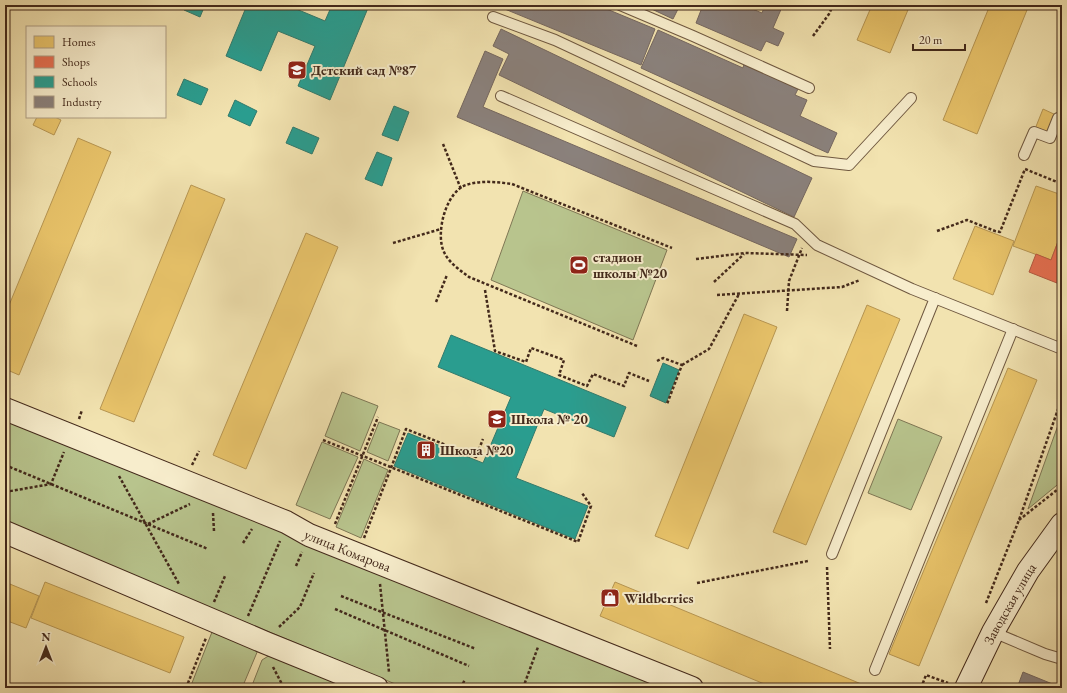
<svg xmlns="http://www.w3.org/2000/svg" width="1067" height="693" font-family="'EB Garamond',serif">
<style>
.green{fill:#b8c48d;stroke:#7e7654}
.homes{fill:#e9c46a;stroke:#b79652}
.shops{fill:#e76f51;stroke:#b65a41}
.schools{fill:#2a9d8f;stroke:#327a6c}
.industry{fill:#8a817c;stroke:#75675f}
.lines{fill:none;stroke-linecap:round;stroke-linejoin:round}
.lane-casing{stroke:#6f5840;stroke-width:12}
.secondary-casing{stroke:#43291b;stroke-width:24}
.path{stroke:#43291b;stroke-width:2.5;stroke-dasharray:3 2;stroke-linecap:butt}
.lane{stroke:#f7edcc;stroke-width:10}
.secondary{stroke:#f7edcc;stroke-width:22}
.labels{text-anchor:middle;stroke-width:4;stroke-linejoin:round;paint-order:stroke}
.poi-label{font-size:14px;font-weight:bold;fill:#43291b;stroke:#f7edcc;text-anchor:start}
.street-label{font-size:14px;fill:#43291b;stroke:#f7edcc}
</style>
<rect width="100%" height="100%" fill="#f2e3b0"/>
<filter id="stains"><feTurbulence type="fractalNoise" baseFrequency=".005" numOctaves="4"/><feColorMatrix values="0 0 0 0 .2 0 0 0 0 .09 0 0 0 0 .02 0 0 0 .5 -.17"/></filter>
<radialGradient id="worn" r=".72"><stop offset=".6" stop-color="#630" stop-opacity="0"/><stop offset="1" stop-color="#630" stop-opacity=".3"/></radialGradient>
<g class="green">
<path d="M523,191l144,59 -34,90 -142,-60z"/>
<path d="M342,392l36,14 -18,45 -35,-15z"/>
<path d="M1062,414v67l-34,28z"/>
<path d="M5,415l679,273h-279l-400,-165z"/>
<path d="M898,419l44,18 -31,73 -43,-17z"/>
<path d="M379,422l21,8 -12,31 -21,-9z"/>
<path d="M322,442l36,15 -28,62 -34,-14z"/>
<path d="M364,459l24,11 -27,68 -25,-11z"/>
<path d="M212,632l46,18 -16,38h-52z"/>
<path d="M270,655l77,33h-96l11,-28z"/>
</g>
<g class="homes">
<path d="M872,5h38l-20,48 -33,-13z"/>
<path d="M990,5h39l-52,129 -34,-14z"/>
<path d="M1043,109l13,6 -9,19 -12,-5z"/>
<path d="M37,117h18l6,3 -7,15 -21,-10z"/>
<path d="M78,138l33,14 -92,223 -14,-6v-54z"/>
<path d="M191,185l34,14 -91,223 -34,-13z"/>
<path d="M1036,186l26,9v36l-11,29 -38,-14z"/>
<path d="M975,226l39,15 -21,54 -40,-16z"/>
<path d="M306,233l32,14 -92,222 -33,-14z"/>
<path d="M867,305l33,14 -94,226 -33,-13z"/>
<path d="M744,314l33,13 -89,222 -33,-13z"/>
<path d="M1008,368l29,12 -118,286 -30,-12z"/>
<path d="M5,582l34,14 -13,32 -21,-8z"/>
<path d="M45,582l139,55 -14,36 -139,-55z"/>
<path d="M615,582l256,106h-97l-174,-72z"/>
</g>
<path class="shops" d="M1062,231v54l-33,-13 7,-18 15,6z"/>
<g class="schools">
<path d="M187,5h18l-5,12 -16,-7z"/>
<path d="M247,5h42v1l36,15 7,-16h28l8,3 -38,92 -32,-14 17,-40 -37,-15 -17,40 -35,-15z"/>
<path d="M184,79l24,10 -7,16 -24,-10z"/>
<path d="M235,100l22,11 -7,15 -22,-10z"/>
<path d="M394,106l15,6 -11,29 -16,-6z"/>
<path d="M293,127l26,11 -7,16 -26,-11z"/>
<path d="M377,152l15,6 -10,28 -17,-7z"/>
<path d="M451,335l175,72 -12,30 -70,-28 -28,69 72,28 -13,33 -181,-73 14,-33 75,30 28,-66 -73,-30z"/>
<path d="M663,363l16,7 -13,33 -16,-7z"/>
</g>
<g class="industry">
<path d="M495,5h102l58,24 -14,36z"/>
<path d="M643,5h37l-7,14z"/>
<path d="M703,5h49l-2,3 12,5 3,-8h13l4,2 -9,21 11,5 -6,13 -12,-5 -5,10 -65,-28z"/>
<path d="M501,29l311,149 -18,39 -295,-142 10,-21 -16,-8z"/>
<path d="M658,30l85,38 1,-4 54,25 -3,6 12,5 -7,16 37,17 -9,20 -187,-85z"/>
<path d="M485,51l18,8 -20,48 314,132 -8,18 -332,-140z"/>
<path d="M1023,672l32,13 -1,3h-37z"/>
</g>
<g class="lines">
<defs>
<g id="lane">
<path d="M620,5l73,31 116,52"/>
<path d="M493,17l62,23 259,121 35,4 62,-67"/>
<path d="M501,96l294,128 22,21 95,44 150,60"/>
<path d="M1024,155l10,-23 16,6 8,-20 4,2"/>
<path d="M832,554l103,-256"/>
<path d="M993,632l52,22 17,5"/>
<path d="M875,670l138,-341"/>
</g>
<g id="secondary">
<path id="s1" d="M5,409l281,113 23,13 383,153"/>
<path d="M5,532l261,111 111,45"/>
<path id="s2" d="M966,688l27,-56 35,-61 34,-47"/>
</g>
</defs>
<use href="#lane" class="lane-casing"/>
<use href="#secondary" class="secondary-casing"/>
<g class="path">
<path d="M813,36l16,-22 4,-9"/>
<path d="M443,144l18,45"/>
<path d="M937,231l30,-11 28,11 5,1 25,-63 37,15"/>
<path d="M393,243l48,-14"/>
<path d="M696,259l49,-6 62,2"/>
<path d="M714,282l30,-28"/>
<path d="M485,290l10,61 31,11 5,-14 33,12 -5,15 28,11 6,-12 31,12 5,-13 20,8"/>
<path d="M717,295l125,-8 18,-7"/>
<path d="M436,302l11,-27"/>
<path d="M787,311l2,-30 13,-33"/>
<path d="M637,346l-168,-69c-9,-7 -20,-14 -25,-25 -9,-19 2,-60 22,-67 15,-5 31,-3 46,-1l160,64"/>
<path d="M657,361l6,-3 19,7 -15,39"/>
<path d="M682,365l27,-16 30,-55"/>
<path d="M79,419l3,-9"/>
<path d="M323,440l255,102 13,-36 -9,-13"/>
<path d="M5,465l203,84"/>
<path d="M192,465l7,-14"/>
<path d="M119,476l60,108"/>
<path d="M5,492l46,-8 13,-32"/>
<path d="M213,513l1,18"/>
<path d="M1019,520l43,-34"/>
<path d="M148,524l42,-20"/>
<path d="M335,524l43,-107"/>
<path d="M364,538l42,-109 70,28 7,-18"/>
<path d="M243,543l9,-14"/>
<path d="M296,566l6,-14"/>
<path d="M827,567l3,82"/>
<path d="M697,583l111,-22"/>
<path d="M380,584l9,88"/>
<path d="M341,596l135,53"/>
<path d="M214,602l11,-26"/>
<path d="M986,603l33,-83 43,-122"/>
<path d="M335,609l134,57"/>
<path d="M248,616l32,-75"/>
<path d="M279,627l21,-20 14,-34"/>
<path d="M273,667l11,21"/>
<path d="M186,688l20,-50"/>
<path d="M461,688l4,-9"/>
<path d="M523,688l15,-41"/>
<path d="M921,688l5,-13 22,8"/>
</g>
<use href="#lane" class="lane"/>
<use href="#secondary" class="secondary"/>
</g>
<defs>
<symbol id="school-square" viewBox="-11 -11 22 22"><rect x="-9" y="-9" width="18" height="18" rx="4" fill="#8f2418" stroke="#f7edcc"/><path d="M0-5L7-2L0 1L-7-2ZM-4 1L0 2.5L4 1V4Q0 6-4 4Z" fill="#fff"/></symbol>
<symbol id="stadium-square" viewBox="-11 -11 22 22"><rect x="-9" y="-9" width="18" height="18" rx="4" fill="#8f2418" stroke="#f7edcc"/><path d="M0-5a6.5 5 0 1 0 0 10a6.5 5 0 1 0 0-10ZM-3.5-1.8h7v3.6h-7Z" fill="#fff"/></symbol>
<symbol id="building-square" viewBox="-11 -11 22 22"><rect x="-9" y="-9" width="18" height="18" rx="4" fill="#8f2418" stroke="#f7edcc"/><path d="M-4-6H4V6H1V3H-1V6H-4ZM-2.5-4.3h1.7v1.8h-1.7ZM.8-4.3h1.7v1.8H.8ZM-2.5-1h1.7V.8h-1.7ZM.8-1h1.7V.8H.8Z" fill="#fff"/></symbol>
<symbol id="shop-square" viewBox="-11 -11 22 22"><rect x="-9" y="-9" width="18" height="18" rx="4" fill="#8f2418" stroke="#f7edcc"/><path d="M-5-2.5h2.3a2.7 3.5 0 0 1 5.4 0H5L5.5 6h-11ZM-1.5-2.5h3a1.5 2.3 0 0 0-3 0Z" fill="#fff"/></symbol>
</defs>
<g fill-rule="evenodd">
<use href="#school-square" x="286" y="59" width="22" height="22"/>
<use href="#stadium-square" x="568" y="254" width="22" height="22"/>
<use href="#school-square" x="486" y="408" width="22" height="22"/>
<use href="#building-square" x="415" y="439" width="22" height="22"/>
<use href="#shop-square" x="599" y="587" width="22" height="22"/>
</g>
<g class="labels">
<g class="poi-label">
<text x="311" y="75">Детский сад №87</text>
<text x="593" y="262">стадион<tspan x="593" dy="16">школы №20</tspan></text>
<text x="511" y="424">Школа № 20</text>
<text x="440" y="455">Школа №20</text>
<text x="624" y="603">Wildberries</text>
</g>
<g class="street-label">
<text dy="5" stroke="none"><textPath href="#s1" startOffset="371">улица Комарова</textPath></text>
<text dy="5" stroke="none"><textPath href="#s2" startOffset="95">Заводская улица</textPath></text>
</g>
</g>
<rect width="1067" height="693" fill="none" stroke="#f2e3b0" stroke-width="20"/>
<rect x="6" y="6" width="1055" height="681" fill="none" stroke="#43291b" stroke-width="2"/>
<rect x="10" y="10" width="1047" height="673" fill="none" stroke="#43291b"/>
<rect x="26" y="26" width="140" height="92" fill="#f7edcc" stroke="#af9f85"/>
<rect x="34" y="36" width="20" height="12" fill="#e9c46a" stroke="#af9f85"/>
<text x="62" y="46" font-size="12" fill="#43291b">Homes</text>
<rect x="34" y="56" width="20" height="12" fill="#e76f51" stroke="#af9f85"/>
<text x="62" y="66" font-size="12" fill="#43291b">Shops</text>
<rect x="34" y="76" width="20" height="12" fill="#2a9d8f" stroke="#af9f85"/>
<text x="62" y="86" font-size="12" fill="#43291b">Schools</text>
<rect x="34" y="96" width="20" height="12" fill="#8a817c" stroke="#af9f85"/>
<text x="62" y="106" font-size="12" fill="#43291b">Industry</text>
<g transform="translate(46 647)" stroke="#f7edcc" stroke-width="3" paint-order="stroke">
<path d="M0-3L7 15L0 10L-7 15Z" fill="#43291b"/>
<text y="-6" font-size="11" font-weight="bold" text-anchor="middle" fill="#43291b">N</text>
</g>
<path d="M913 44v6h52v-6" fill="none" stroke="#43291b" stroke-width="2"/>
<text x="919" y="44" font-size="12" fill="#43291b" stroke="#f7edcc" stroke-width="3" paint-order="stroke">20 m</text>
<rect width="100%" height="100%" filter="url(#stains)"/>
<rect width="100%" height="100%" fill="url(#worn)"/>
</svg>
